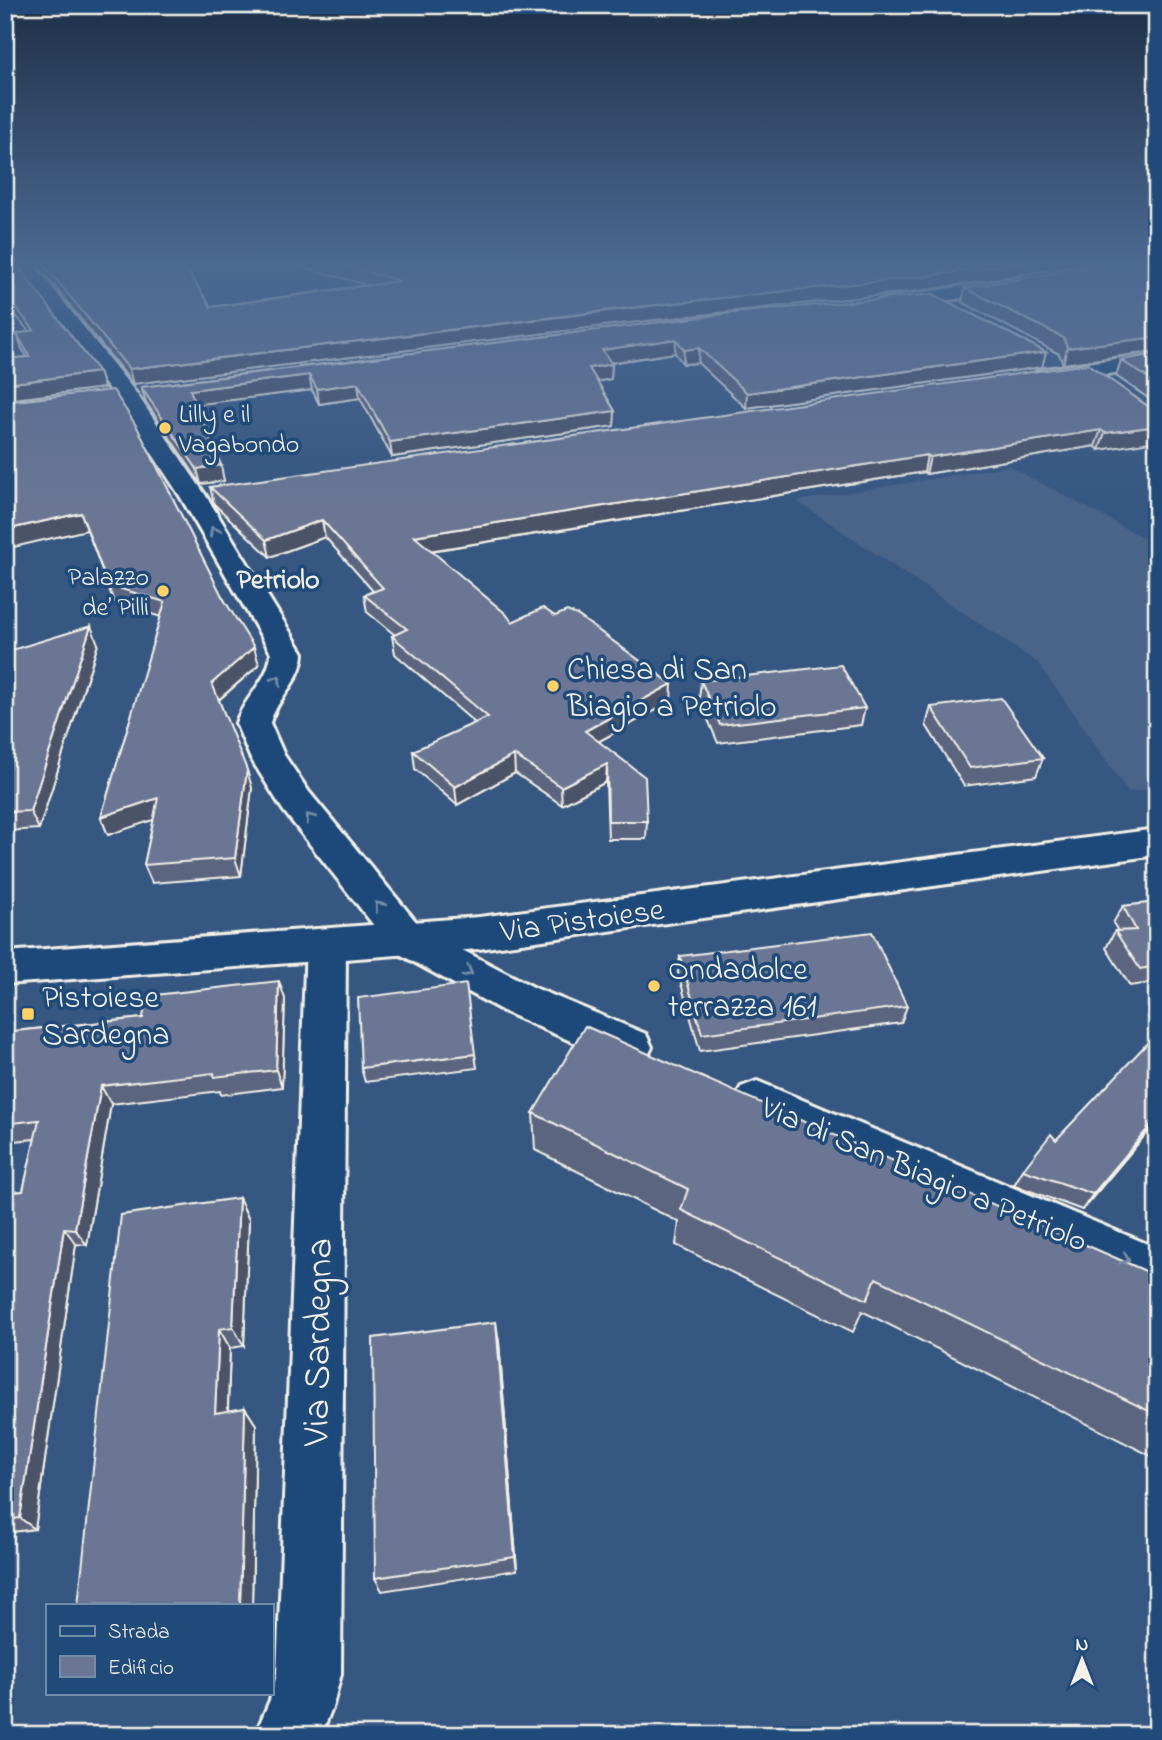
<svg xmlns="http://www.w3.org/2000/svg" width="1162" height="1740" font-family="'Indie Flower',sans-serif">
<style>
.built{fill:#496389}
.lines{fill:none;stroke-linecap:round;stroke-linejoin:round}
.street-casing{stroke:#f4f1e8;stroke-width:6}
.primary-casing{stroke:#f4f1e8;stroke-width:6}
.street{fill:#1f4a7a;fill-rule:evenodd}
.primary{fill:#1f4a7a;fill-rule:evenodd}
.wall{fill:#5c657f;stroke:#f4f1e8;stroke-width:2}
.shaded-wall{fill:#4b5368;stroke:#f4f1e8;stroke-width:2}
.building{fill:#6b7694;stroke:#f4f1e8;stroke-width:2}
.oneway{stroke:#748da6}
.poi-dot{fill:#ffd166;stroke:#1f4a7a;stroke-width:2.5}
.labels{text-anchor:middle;stroke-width:7;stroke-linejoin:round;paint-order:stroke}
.far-poi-label{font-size:26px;fill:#f4f1e8;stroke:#1f4a7a;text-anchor:start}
.far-neighbourhood-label{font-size:28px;font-weight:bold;fill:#f4f1e8;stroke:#1f4a7a}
.poi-label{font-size:32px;fill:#f4f1e8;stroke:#1f4a7a;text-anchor:start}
.street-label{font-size:32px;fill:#f4f1e8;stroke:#1f4a7a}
.near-street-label{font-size:38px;fill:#f4f1e8;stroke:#1f4a7a}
</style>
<rect width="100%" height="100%" fill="#365782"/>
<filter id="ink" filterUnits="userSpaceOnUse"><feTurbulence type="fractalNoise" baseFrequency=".0143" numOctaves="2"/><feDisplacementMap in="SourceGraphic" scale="14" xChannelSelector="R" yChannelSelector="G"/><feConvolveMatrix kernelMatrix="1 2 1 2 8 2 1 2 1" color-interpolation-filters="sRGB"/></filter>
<g filter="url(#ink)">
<path class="built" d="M1009,466l148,79v243l-29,4 -90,-129 -241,-162z"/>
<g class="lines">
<defs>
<g id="street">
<path d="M11,261h20l105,132 70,103 97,157c-1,28 -26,44 -33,70l14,32 25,37 113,137 113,59 111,46 6,13 -6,13 -16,5 -16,-5 -109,-48 -111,-61 -111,-141 -33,-53 -14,-34c8,-26 33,-42 35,-70l-91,-157 -62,-95z"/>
<path d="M1017,278l7,2 3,4 -3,4 -138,22 -7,-2 -3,-4 3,-4 7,-2z"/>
<path d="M1157,353v14l-112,16 -8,-2 -4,-5 4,-5 8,-2z"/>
<path d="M326,929l14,5 6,11 -5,729 -8,31 -12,30h-66l15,-35 7,-26 29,-729 6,-11z"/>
<path d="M757,1081l400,167v50l-416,-183 -7,-14 7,-14z"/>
</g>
<path id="primary" d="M1157,829v26l-678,94 -474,35v-32l474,-35z"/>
</defs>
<use href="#street" class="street-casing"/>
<use href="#primary" class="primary-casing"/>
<use href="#street" class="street"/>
<use href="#primary" class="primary"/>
</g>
<g class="wall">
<path d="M5,261l94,111 5,16 -99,12v-41l22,-2 -5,-8 -5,-15 12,-2 -24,-30z"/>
<path d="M34,261h158l-9,3 28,43 156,-22 -85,-24h841l-24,1 -173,28 -298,33 -495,61z"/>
<path d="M1157,261v90l-94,13 -4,-10 -97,-52 3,-14z"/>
<path d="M733,313l309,54 -296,41 -48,-45 -15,1 -8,-11 -65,10 2,1 -1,15 -14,2 18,30 -1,15 -222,31 -32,-59 -41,6 -7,-14 -116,14 28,77 -23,3 -55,-82 -5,-15z"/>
<path d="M1157,354v50l-41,-28 5,-16z"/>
<path d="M5,402l218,196 36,67 -40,35 33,88 -11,88 -89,7 -8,-18 10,-46 -46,16 -7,-18 60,-200 -47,-15 -27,-72z"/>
<path d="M1152,409l-53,41 -4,-4 -169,28 -2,-2 -493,79 81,71 159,80 -72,39 48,80 -1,18h-38l-2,-57 -44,23 -47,-32 -58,32 -42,-36 -2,-18 62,-28 -80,-69 -3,-18 3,-1 -28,-23 -3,-17 9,-4 -48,-54 -55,20 -56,-53 -4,-17z"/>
<path d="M1157,641v18l-6,-4z"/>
<path d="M98,644l-59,185 -34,2v-179z"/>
<path d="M1157,673v15l-5,-4z"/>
<path d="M701,681l164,27 -4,17 -143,18 -19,-44z"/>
<path d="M931,707l112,51 -7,18 -72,10 -38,-61z"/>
<path d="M1157,902v80l-27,4 -24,-38 9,-17h3l-5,-8 10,-17z"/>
<path d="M680,956l227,50 -6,17 -201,28 -22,-78z"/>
<path d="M285,999l-3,88 -61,8 -1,-4 -109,13 -24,141 -11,-1 -41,285 -30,4v-340l18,-2 12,-52 -30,3v-110l138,-14z"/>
<path d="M1157,1035v86l-75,89 -68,-25 9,-15 33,-30z"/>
<path d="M475,1054l2,14 -112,14 -4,-14z"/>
<path d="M533,1113l624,163v183l-295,-148 -9,21 -177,-87 3,-23 -144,-72z"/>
<path d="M239,1198l10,22 -5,126 -14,2 -2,63 17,-3 11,17 -4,180h-174z"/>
<path d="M499,1342l18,228 -135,21 -7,-13z"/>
</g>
<g class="shaded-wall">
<path d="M177,261h15l-14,5z"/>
<path d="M1022,261h77v1l-173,28 -298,33 -495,61 -4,-15z"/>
<path d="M1157,337v14l-94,13 4,-16z"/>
<path d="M676,339l-1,14 -73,11v-14z"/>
<path d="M699,348l-1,15 -15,1 1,-14z"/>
<path d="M1046,352l-4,15 -296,41 1,-15z"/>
<path d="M612,364l-1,15 -22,4v-15z"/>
<path d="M99,372l5,16 -99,12v-16z"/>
<path d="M309,375l3,15 -119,15 -3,-15z"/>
<path d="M358,383l2,15 -41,6 -2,-15z"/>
<path d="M615,411l-1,15 -222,31 -2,-15z"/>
<path d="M1157,426v15l-58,9 6,-17z"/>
<path d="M1101,430l-6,16 -169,28 4,-17z"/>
<path d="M927,455l-3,17 -508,81 -2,-17z"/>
<path d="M221,465l3,16 -23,3 -4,-15z"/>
<path d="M81,513l6,17 -82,19v-19z"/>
<path d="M322,520l3,17 -55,20 -4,-17z"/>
<path d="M91,626l7,18 -59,185 -9,-18z"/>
<path d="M254,647l5,18 -42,36 -5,-18z"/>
<path d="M672,684l-1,18 -86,47v-18z"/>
<path d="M514,755l1,18 -58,32 -2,-18z"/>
<path d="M607,764l-1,18 -44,23 -1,-18z"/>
<path d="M247,770l5,18 -11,88 -6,-18z"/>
<path d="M158,798l7,18 -57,19 -7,-18z"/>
<path d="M279,981l6,18 -3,88 -6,-17z"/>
<path d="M101,1086l10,18 -24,141 -12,-16z"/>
<path d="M1157,1118v3l-75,89 11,-16z"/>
<path d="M239,1198l10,22 -5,126 -11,-19z"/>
<path d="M64,1228l12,16 -41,285 -15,-11z"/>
<path d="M496,1322l3,20 18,228 -2,-13z"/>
<path d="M219,1329l11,19 -3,82 -12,-17z"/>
<path d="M245,1408l11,17 -4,180h-12z"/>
</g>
<g class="building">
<path d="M5,261h9l85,111 -94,12v-25l25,-2 -13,-23 17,-4 -29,-36z"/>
<path d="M41,261h140l30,46 189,-26 -71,-20h693l-93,15 -301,32 -499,61z"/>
<path d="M1146,261h11v76l-90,11 -3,-10 -99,-50 130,-22z"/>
<path d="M933,294l113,58 -299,41 -48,-45 -15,2 -8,-11 -74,11 10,14 -23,4 26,43 -225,31 -32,-59 -41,6 -8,-14 -119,15 31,75 -24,4 -56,-82 592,-74z"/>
<path d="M1157,354v30l-36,-24z"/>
<path d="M1088,364l64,45 5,1v16l-52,7 -4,-3 -171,27 -3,-2 -513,81 92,78 6,8 31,-14 12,8 12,-5 10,4 95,69 -87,47 60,46 2,44h-39l-1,-57 -46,23 -47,-32 -59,32 -42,-36 75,-34 -96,-81 15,-7 -43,-34 19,-7 -61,-68 -56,20 -56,-53z"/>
<path d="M113,390l24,37 86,171 31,49 -42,36 35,87 -12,88 -91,7 14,-67 -57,19 64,-215 -57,-17 -27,-72 -76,17v-128z"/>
<path d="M91,626l-61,185 -25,1v-160z"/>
<path d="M841,665l24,43 -145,17 -19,-44z"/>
<path d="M1001,698l42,60 -73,10 -39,-61z"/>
<path d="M1157,902v64l-17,3 -25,-38 21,-1 -13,-24z"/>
<path d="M872,932l35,74 -205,28 -22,-78z"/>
<path d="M279,981l-3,89 -62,7v-4l-113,13 -26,143 -11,-1 -44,290 -15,2v-327l18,-2 16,-71 -34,4v-92l138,-14 3,-22z"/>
<path d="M466,984l9,70 -114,14 -3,-70z"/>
<path d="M585,1026l572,250v139l-281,-137 -9,22 -186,-90 7,-21 -155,-76z"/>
<path d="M1156,1034l1,1v83l-64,76 -70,-24 28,-36 5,6z"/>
<path d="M239,1198l-6,129 -14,2 -4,84 30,-5 -5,197h-162l43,-390z"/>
<path d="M496,1322l19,235 -140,21 -2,-240z"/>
</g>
<defs><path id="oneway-chevron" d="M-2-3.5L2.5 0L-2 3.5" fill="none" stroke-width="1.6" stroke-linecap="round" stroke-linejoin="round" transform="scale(1.75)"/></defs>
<g class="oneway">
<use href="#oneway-chevron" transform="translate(214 531) rotate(-120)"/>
<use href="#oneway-chevron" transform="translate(277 680) rotate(-56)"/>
<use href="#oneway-chevron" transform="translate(310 818) rotate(-128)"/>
<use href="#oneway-chevron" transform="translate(379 906) rotate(-130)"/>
<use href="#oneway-chevron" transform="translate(468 972) rotate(28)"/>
<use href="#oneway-chevron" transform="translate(1125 1259) rotate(23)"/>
</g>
</g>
<linearGradient id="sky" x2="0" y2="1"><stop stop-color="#1e3048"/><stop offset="0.52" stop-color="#4c6992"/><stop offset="1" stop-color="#4c6992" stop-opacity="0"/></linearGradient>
<rect width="1162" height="505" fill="url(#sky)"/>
<g class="poi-dot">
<circle cx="165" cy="428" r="7"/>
<circle cx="163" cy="591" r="7"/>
<circle cx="553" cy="686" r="7"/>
<circle cx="654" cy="986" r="7"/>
<rect x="21" y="1007" width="14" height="14" rx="3.5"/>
</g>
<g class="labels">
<g class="far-poi-label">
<text x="179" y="422">Lilly e il<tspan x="179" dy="30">Vagabondo</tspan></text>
<text x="149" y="585" text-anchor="end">Palazzo<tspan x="149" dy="30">de’ Pilli</tspan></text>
</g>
<g class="far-neighbourhood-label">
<text x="278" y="588">Petriolo</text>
</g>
<g class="poi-label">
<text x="567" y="679">Chiesa di San<tspan x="567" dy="37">Biagio a Petriolo</tspan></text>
<text x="668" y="979">Ondadolce<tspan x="668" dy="37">terrazza 161</tspan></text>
<text x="42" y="1007">Pistoiese<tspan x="42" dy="37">Sardegna</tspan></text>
</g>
<g class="street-label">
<text transform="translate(582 919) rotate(-8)" y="11">Via Pistoiese</text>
<text transform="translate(925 1173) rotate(23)" y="11">Via di San Biagio a Petriolo</text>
</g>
<g class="near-street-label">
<text transform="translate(316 1342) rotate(-89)" y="13">Via Sardegna</text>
</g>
</g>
<rect width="1162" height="1740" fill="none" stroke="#1f4a7a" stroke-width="28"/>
<rect x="14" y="14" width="1134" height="1712" fill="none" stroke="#f4f1e8" stroke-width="2.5" filter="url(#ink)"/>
<rect x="46" y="1604" width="228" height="91" fill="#1f4a7a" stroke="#748da6" stroke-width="2"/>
<rect x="60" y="1626" width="35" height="10" fill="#1f4a7a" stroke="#748da6" stroke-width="2"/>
<text x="108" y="1638" font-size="21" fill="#f4f1e8">Strada</text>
<rect x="60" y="1656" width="35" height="21" fill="#6b7694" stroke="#748da6" stroke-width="2"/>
<text x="108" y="1674" font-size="21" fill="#f4f1e8">Edificio</text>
<g transform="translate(1082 1660)" stroke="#1f4a7a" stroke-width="5" paint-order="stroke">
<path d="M0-5L12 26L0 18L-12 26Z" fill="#f4f1e8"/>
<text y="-10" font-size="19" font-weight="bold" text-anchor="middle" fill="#f4f1e8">N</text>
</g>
</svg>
